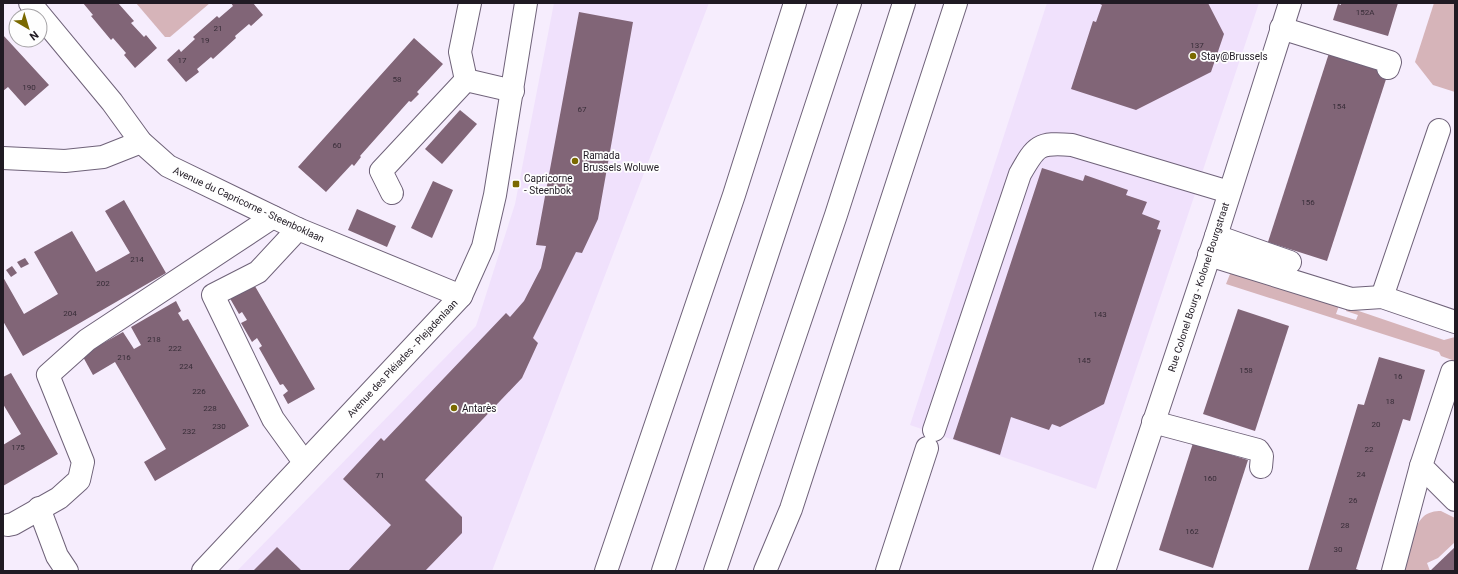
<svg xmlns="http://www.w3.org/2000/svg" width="1458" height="574" font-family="Roboto,sans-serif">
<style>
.built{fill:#f0e1fc}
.green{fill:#d6b4b9}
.building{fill:#816577}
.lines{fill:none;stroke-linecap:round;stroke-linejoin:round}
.minor-casing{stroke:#6f6279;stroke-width:24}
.highway-casing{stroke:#6f6279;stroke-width:24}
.minor{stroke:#fff;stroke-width:22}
.highway{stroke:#fff;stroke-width:22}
.poi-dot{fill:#7a6900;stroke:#fefefe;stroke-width:1.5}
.labels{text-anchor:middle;stroke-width:3.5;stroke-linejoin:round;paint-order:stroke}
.number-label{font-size:8px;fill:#382d38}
.poi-label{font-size:10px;fill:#201a23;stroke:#fefefe;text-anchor:start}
.street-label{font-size:10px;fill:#201a23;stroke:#fefefe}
</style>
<rect width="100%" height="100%" fill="#f6edfd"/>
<g class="built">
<path d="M554,3h155l-217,568h-255l239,-245 39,-122z"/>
<path d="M1047,3h212l-163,486 -186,-64z"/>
</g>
<g class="green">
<path d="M136,3h74l-40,34h-5z"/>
<path d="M1434,3h21v89l-22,-7 -18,-23z"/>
<path d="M1232,269l108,34 -4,11 20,6 2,-5 -12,-4 1,-4 97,33 11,-3v24l-14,-5 -2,-4 -213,-68z"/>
<path d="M1441,511l14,7v24l-17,16 -11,5 3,8h-26c4,-14 9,-45 19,-54 5,-5 12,-6 18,-6z"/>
</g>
<g class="building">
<path d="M83,3h35l16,18 -3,2 13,14 2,-2 11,13 -22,20 -11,-13 2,-2 -13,-15 -2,2 -20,-24 2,-1z"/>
<path d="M231,3h22l10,12 -12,11 -2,-2 -14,12 1,2 -23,21 -2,-2 -14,12 2,3 -13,10 -19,-22 12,-11 2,3 14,-13 -2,-2 24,-21 2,2 14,-12z"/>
<path d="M1098,3h110l16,31 -13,38 -75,38 -65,-21 22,-68 3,1 6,-17z"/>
<path d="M1341,3h57l-10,33 -55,-16 5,-16 3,1z"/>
<path d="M579,12l54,10 -35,197 -16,34 -6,-1 -43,86 5,5 -16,35 -97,102 37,37v16l-37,38h-77l43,-46 -48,-46 38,-41 3,3 122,-128 4,4 14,-16 17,-33 5,-22 -10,-1z"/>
<path d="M3,35l46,50 -24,21 -17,-19 -5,4z"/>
<path d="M414,38l29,26 -26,28 2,2 -8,8 -2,-1 -49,55 1,1 -7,9 -2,-2 -26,28 -28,-25z"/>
<path d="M1330,50l59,20 -62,191 -59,-19z"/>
<path d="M460,110l17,14 -35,40 -17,-15z"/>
<path d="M1042,168l41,13 2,-6 43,15 -2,5 21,7 -5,12 18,7 -3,8 4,1 -57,174 -44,23 -8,-3 -3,6 -38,-13 -11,38 -47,-16z"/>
<path d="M433,181l20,9 -21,48 -21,-10z"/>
<path d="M124,200l42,73 -143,83 -20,-35v-44l21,37 34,-20 -24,-42 38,-21 24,41 34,-19 -25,-42z"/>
<path d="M357,209l39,17 -9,21 -39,-17z"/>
<path d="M25,258l4,6 -8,4 -4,-6z"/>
<path d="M12,266l5,7 -6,4 -5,-7z"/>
<path d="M252,281l63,108 -27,15 -5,-9 5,-4 -5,-7 -3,1 -21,-37 3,-2 -5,-8 -5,4 -11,-19 6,-3 -5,-8 -3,2 -11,-19z"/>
<path d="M176,301l5,10 -3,2 5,8 5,-2 61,107 -94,55 -11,-19 22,-13 -51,-87 -22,13 -11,-20 41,-23 11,17 7,-4 -10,-18z"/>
<path d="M1238,309l51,17 -34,105 -52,-17z"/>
<path d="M1379,357l46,13 -15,51 -7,-2 -24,76 -23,74 6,2h-54l50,-167 6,1z"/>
<path d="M11,373l47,81 -55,32v-41l18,-11 -18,-30v-27z"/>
<path d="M1193,443l55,17 -35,108 -54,-18z"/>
<path d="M277,547l25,24h-49z"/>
<path d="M1455,547v24h-25z"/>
</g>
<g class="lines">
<defs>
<g id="minor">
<path d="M30,3l82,99 29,40 27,24 130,63 163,67"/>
<path d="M470,3l-10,49 6,28 47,11"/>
<path d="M1281,28l109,34 -2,6"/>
<path d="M3,158l62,3 38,-4 38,-15"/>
<path d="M392,193l-11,-22 85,-91"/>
<path d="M298,229l-40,43 -45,23 60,124 31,43"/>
<path d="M1216,236l74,26"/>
<path d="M1209,255l142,44 31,-2 73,25"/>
<path d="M1382,297l57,-167"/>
<path d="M1452,372l-31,94 34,34"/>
<path d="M1153,422l105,28 4,6 -1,11"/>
<path d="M934,430l86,-256c16,-28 18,-32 52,-29l157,47"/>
<path d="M39,508l18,48 10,15"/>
<path d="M8,525l5,-1 46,-26 20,-18 4,-18 -35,-87 39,-35 186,-123"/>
<path d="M203,571l258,-275 22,-49 12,-52 31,-192"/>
<path d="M887,571l40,-123"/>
<path d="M1104,571l112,-335 74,-233"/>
<path d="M1393,571l28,-105"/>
</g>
<g id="highway">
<path d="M606,571l128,-376 61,-192"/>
<path d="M663,571l187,-568"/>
<path d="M715,571l121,-356 68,-212"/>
<path d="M765,571l26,-62 165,-506"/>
</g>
</defs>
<use href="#minor" class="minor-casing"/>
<use href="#highway" class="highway-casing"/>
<use href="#minor" class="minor"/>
<use href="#highway" class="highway"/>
</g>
<g class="poi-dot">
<circle cx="1193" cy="56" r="4"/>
<circle cx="575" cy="161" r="4"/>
<rect x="512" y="180" width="8" height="8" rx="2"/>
<circle cx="454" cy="408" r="4"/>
</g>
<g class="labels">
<g class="number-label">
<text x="1365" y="15">152A</text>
<text x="218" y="31">21</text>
<text x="205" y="43">19</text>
<text x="1197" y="48">137</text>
<text x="182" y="63">17</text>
<text x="397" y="82">58</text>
<text x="29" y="90">190</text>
<text x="1339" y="109">154</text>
<text x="582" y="112">67</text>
<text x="337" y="148">60</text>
<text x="1308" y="205">156</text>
<text x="137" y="262">214</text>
<text x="103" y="286">202</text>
<text x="70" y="316">204</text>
<text x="1100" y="317">143</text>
<text x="154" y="342">218</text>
<text x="175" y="351">222</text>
<text x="124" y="360">216</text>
<text x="1084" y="363">145</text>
<text x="186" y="369">224</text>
<text x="1246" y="373">158</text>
<text x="1398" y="379">16</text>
<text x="199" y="394">226</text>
<text x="1390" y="404">18</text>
<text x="210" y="411">228</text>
<text x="1376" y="427">20</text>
<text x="219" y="429">230</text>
<text x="189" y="434">232</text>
<text x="18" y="450">175</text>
<text x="1369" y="452">22</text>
<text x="1361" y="477">24</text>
<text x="380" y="478">71</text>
<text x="1210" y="481">160</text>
<text x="1353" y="503">26</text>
<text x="1345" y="528">28</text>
<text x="1192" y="534">162</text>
<text x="1338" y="552">30</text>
</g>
<g class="poi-label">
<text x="1201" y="60">Stay@Brussels</text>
<text x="583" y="159">Ramada<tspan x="583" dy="12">Brussels Woluwe</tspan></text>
<text x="524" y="182">Capricorne<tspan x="524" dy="12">- Steenbok</tspan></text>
<text x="462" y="412">Antarès</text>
</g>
<g class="street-label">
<text transform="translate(249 204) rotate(25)" y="4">Avenue du Capricorne - Steenboklaan</text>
<text transform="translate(1198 287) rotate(-72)" y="4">Rue Colonel Bourg - Kolonel Bourgstraat</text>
<text transform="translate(402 358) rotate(-47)" y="4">Avenue des Pléiades - Plejadenlaan</text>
</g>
</g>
<rect width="1458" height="574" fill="none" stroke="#201a23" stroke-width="8"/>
<g transform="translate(28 28) rotate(142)"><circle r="19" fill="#fefefe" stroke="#a5a3a6"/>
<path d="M0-3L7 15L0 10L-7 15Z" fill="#7a6900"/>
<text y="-6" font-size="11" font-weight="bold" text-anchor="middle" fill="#201a23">N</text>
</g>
</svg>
